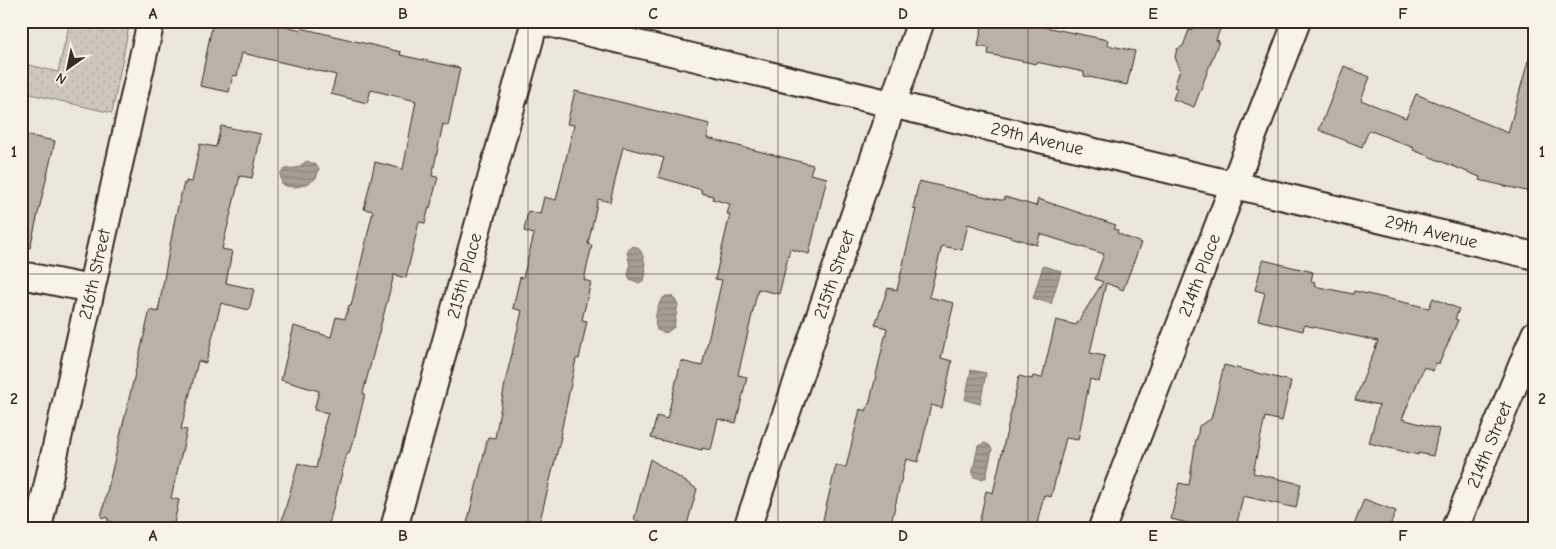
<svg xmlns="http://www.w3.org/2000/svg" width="1556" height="549" font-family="'Comic Neue',sans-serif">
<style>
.green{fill:url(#green-dots);stroke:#84796d}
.water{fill:url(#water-rules);stroke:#7c7064}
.building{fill:#bab2a7;stroke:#3b2a1e}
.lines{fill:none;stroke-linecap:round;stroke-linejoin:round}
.street-casing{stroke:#3b2a1e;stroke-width:30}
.street{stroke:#f7f3e8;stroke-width:26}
.grid{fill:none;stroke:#3b2a1e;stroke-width:1;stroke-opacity:0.55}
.labels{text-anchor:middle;stroke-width:4.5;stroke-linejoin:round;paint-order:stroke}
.street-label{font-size:18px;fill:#3b2a1e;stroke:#f7f3e8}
.neatline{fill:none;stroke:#3b2a1e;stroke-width:2}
.grid-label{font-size:16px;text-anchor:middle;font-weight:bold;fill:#3b2a1e}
</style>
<defs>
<pattern id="green-dots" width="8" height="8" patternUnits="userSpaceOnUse" patternTransform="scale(1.25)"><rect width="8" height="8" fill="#cec8bc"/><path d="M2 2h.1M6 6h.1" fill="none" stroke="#b2aca1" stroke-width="1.8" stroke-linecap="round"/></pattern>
<pattern id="water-rules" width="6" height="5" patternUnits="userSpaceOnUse" patternTransform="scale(1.25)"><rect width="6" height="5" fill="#a89f93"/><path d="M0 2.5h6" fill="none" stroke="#8a8277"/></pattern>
</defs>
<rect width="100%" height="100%" fill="#ece7dc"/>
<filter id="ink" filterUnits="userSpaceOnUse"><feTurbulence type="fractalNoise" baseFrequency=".02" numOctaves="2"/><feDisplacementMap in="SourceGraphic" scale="10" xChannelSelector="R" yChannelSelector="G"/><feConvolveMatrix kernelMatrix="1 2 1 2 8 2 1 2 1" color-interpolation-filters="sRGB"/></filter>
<g filter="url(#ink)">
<path class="green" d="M70,21h60l-18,92 -90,-21 7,-27 29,7z"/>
<g class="water">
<path d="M307,161l9,4 3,4 -3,9c-9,8 -24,12 -34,6l-2,-10c5,-7 8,-5 16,-6 4,-1 7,-5 11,-7z"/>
<path d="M633,246l4,1c7,4 11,26 7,33l-5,3 -9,-4 -2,-4 2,-9 -3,-15z"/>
<path d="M1043,266l18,5 -10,33 -18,-6z"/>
<path d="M666,296h6l6,8 -4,23 -8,6 -9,-3c-4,-9 0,-30 9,-34z"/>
<path d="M971,370l15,3 -6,31 -15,-4z"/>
<path d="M984,443l5,2 3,4 -6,29h-3v1l-10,-2 1,-2h-2l6,-29z"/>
</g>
<g class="building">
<path d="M213,21h53l35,9v-2l100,24 -1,3 60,13 -12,58 -5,-2 -11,52 6,1 -8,31 -1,-1 -4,16 -6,-1 -13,56 -12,-3 -31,118 2,1 -10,41 -6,18h-2l-19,75h-48l18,-65 18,5 9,-39h-2l5,-16 -14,-3 5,-19 -38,-11 13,-54 37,11 5,-20 9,2 4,-14 2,1 22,-95 -9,-2 11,-47 28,7 13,-68 -45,-11 -4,13 -36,-9 5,-19 -94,-22 -5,23 -4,-1 -4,17 -29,-6z"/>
<path d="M983,21h31l26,5 68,14 -1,5 28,6 -8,34 -43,-9v-4l-48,-10v2l-48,-10 1,-6 -11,-2z"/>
<path d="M1195,21h28l-7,19 3,1 -25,66 -21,-8 4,-11 -3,-1 6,-17 -5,-13 2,-8 6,-3 6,-16 2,1z"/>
<path d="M1528,61h7v132l-56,-13 1,-3 -67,-27 1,-2 -45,-18 -7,17 -43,-17 25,-64 26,11 -9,23 45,18 10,-24 92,39z"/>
<path d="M575,91l135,33 -3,14 106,27 -3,9 17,4 -13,55 -5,21 -19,-5 -11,45 -21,-5 -20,86 9,2 -11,46 -18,-4 -7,31 -9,-2v2l-51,-12 6,-22 10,3 14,-58 21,5 20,-86 -7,-1 15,-65h-3l3,-10 -18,-5 1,-3 -12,-3 1,-3 -44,-13 6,-19 -41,-11 -13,55 -12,-3 -10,45 4,1 -8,35 7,2 -9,38 5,1 -8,38h-3l-16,78h1l-23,91h-72l22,-91 7,1 11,-60 16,-67 -9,-3 7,-31 3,1 11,-44 -10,-3 4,-20 12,3 4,-17 12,3 18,-75 -7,-1z"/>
<path d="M221,126l40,8 -9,44 -12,-2 -18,73 10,2 -6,32 28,6 -5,21 -28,-7 -15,60 -8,-2 -17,68 6,1 -16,68 8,2 -6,28h-34l-31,-7v-3l-7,-1 49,-207 8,2 17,-94 9,-35 2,1v-3l6,1 8,-38 16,3z"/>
<path d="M25,135l30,6 -25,107 -9,-1v-96z"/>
<path d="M919,181l81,19h4l1,-3 31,9 2,-7 78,26 -2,4 4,1 -1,3 24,10 -18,47 -17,-7 -16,70 15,3 -6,26 -9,-3 -12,61 -12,-2 -15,59 -7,-2 -8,33h-58l8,-37 7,2 26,-117 13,3 1,-3 9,2 14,-58 20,5 27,-43 -8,-3 9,-25 -64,-20 -3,11 -69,-21 -6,26 -20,-4 -13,51 25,6 -13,55 11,3 -10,47 -11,-3 -13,57 -12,-3 -16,69h-69l15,-63 10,2 14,-58 6,2 4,-10 17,-73 -12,-3 13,-37 9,2 19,-81 -3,-1z"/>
<path d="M1263,260l50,12 -2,9 4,1 -1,4 39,8 1,-3 75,17 4,-10 26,11 -4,10 3,1 -19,44 -3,-1 -3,8 -9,-4 -22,52 37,10 -6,27 -15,-3v2l-49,-12 10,-38 -24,-5 23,-59 -74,-16 -1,6 -45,-11 7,-27 -10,-3z"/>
<path d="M1224,365l67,16 -9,40 -17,-4 -12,56 48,11 -5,24 -53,-12 -7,32h-28l-37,-9 8,-36 10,2 7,-46h1l2,-13 12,-7z"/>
<path d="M650,459l47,30 -11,39h-23l-29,-8z"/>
<path d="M1364,499l32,12 -7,17h-36z"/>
</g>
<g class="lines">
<defs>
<g id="street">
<path id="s1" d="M540,21l995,235"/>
<path d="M21,275l70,14"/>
<path id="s2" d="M38,528l113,-507"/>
<path id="s3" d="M394,528l141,-507"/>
<path id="s4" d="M747,528l174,-507"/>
<path id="s5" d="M1102,528l195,-507"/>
<path id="s6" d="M1455,528l80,-194"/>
</g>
</defs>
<use href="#street" class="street-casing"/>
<use href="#street" class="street"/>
</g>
</g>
<path class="grid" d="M278,21v507M528,21v507M778,21v507M1028,21v507M1278,21v507M21,274h1514"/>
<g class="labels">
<g class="street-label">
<text dy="6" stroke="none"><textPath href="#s1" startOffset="511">29th Avenue</textPath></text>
<text dy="6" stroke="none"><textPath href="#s1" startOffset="916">29th Avenue</textPath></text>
<text dy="6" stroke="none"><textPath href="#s2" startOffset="260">216th Street</textPath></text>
<text dy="6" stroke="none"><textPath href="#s5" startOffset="271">214th Place</textPath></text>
<text dy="6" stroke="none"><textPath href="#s3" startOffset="262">215th Place</textPath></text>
<text dy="6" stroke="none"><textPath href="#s4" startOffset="268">215th Street</textPath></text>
<text dy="6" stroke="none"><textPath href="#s6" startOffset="90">214th Street</textPath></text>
</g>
</g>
<rect width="1556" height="549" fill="none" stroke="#f7f3e8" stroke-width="55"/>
<g transform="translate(68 68) rotate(213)" stroke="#f7f3e8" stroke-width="4" paint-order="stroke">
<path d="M0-4L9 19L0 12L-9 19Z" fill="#3b2a1e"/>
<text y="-8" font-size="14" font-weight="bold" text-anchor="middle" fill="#3b2a1e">N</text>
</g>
<rect x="28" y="28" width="1500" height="494" class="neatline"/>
<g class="grid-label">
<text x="153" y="19">A</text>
<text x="403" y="19">B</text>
<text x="653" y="19">C</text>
<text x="903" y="19">D</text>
<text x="1153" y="19">E</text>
<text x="1403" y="19">F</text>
<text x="14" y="157">1</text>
<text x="1542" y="157">1</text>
<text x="14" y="404">2</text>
<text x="1542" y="404">2</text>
<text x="153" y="541">A</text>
<text x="403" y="541">B</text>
<text x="653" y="541">C</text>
<text x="903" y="541">D</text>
<text x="1153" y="541">E</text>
<text x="1403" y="541">F</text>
</g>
</svg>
